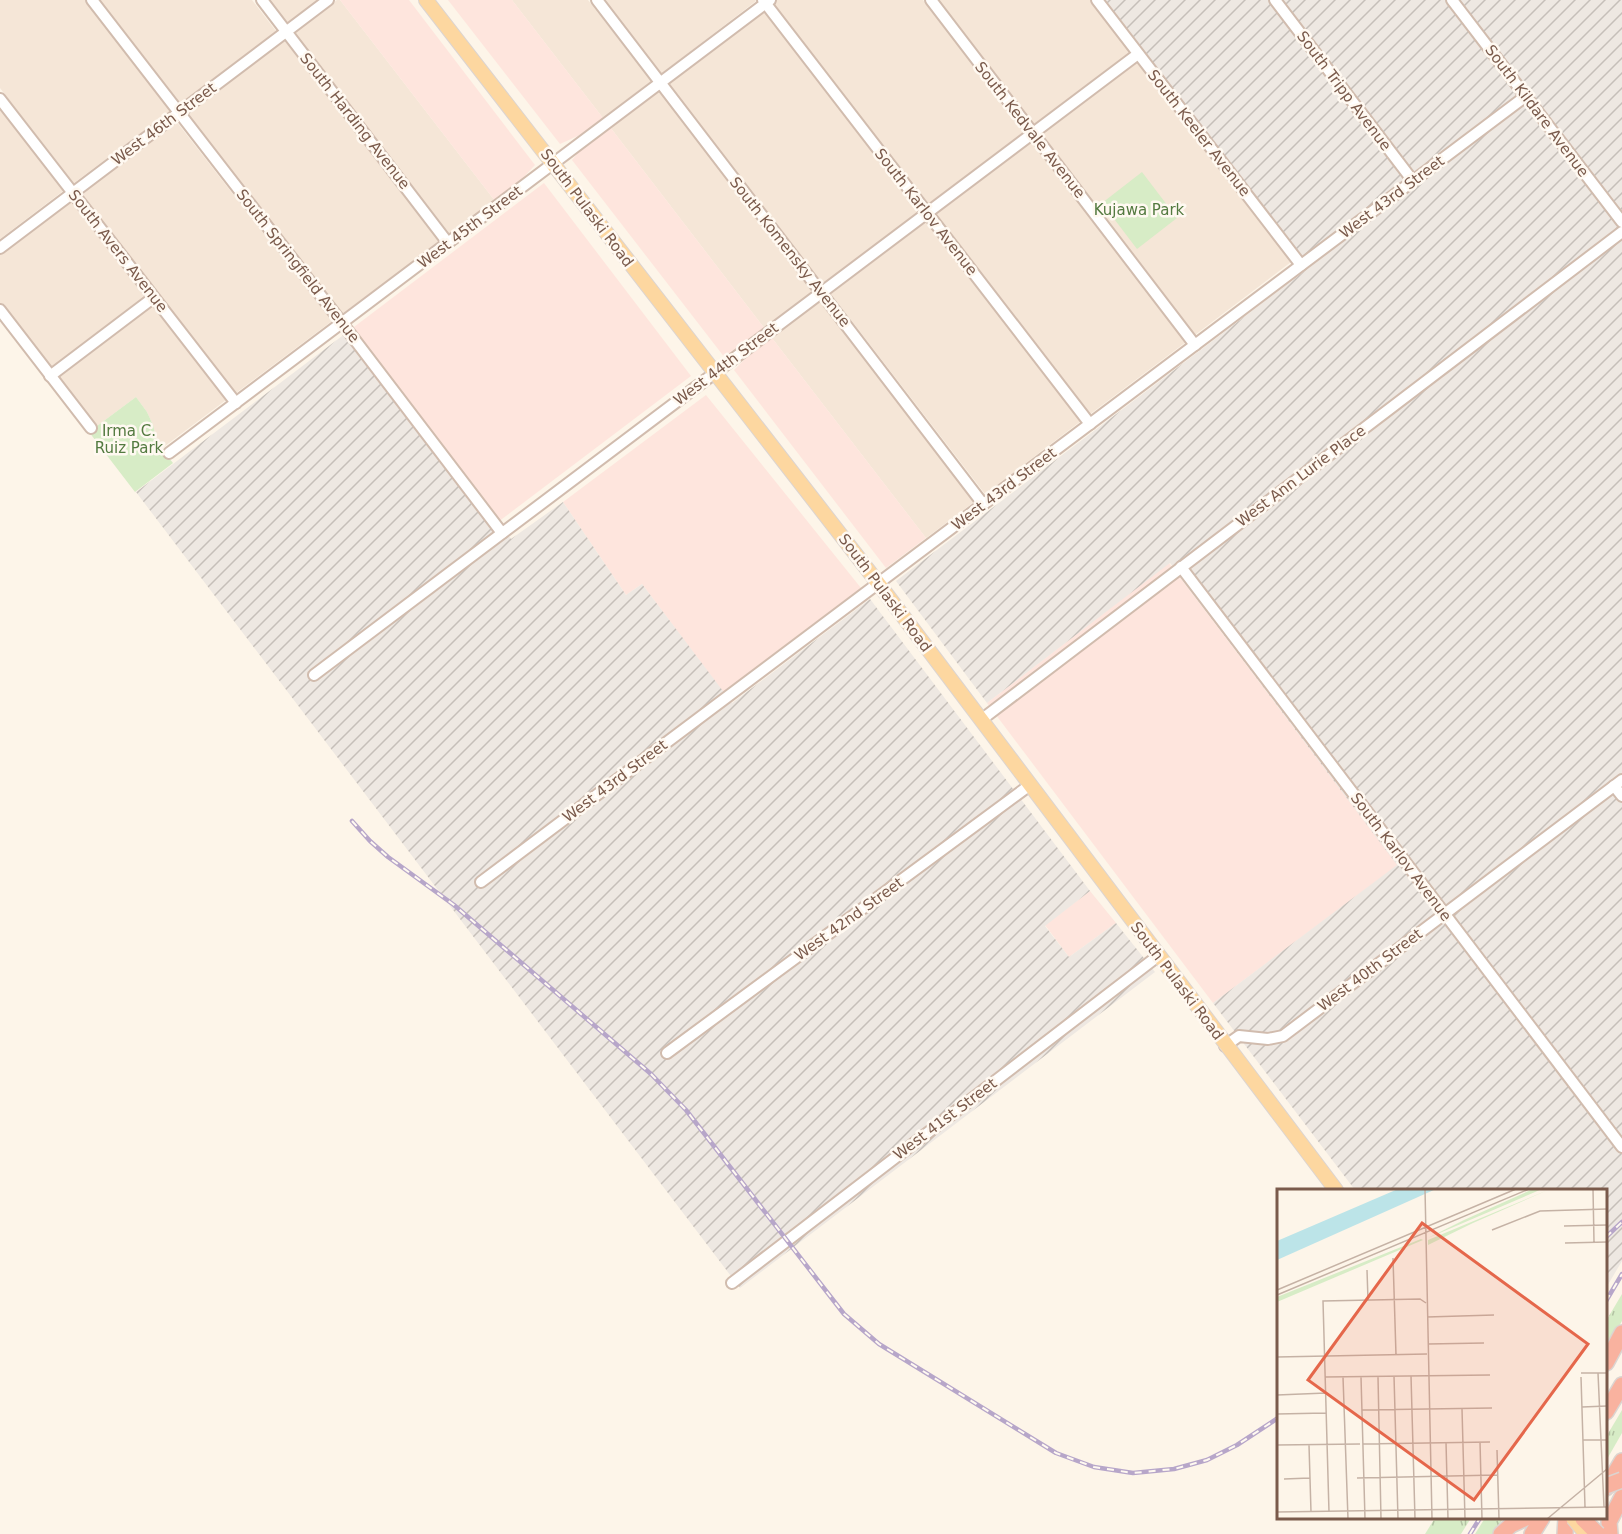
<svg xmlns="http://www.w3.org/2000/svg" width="1622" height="1534" font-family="'DejaVu Sans',sans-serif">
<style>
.residential{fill:#f5e6d7}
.commercial{fill:#fee5dd}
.industrial{fill:url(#industrial-furrows)}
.grass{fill:url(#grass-tufts)}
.green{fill:#d7ecc6}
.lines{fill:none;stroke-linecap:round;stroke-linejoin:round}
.minor-casing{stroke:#d1bcae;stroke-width:14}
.major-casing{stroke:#dcd4d0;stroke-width:16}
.highway-casing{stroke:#dcd4d0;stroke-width:18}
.minor{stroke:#fff;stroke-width:10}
.major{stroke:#fdd7a0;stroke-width:14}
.highway{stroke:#f9b29f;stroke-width:15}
.rail-casing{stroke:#b7a6c9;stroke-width:4.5}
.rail{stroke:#fff9f1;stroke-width:2;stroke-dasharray:7;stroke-linecap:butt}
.major-bridge-casing{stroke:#dcd4d0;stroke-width:16;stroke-linecap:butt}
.highway-bridge-casing{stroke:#dcd4d0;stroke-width:18;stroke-linecap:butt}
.major-bridge{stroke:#fdd7a0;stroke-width:14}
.highway-bridge{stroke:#f9b29f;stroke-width:15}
.labels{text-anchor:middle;stroke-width:5;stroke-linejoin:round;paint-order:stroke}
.street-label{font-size:15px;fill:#7a5a4b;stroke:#fff9f1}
.park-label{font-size:15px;fill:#537a40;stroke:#fff9f1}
.inset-road{fill:none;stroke:#c5b2a5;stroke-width:1.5}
.view{fill:#e5674b;fill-opacity:0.15;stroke:#e5674b;stroke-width:3}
.inset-edge{fill:none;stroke:#7a5a4b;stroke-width:3}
</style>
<defs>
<pattern id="industrial-furrows" width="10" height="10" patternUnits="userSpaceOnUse" patternTransform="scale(1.5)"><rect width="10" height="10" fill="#eee8e2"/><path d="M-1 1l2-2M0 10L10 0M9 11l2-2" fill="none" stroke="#c6bfb9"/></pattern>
<pattern id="grass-tufts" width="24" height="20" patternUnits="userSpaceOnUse" patternTransform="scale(1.5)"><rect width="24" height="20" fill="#d7ecc6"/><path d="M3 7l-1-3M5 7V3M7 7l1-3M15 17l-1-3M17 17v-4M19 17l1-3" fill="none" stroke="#b3c2a3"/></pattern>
</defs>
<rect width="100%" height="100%" fill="#fdf5e9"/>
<g class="residential">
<path d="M0,0h85l85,111 -96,72 -74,-95z"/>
<path d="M100,0h152l24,31 -96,73z"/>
<path d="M269,0h48l-30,23z"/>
<path d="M337,0h3l155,201 -45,33 -157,-201z"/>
<path d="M512,0h76l63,81 -48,37z"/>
<path d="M604,0h151l1,1 -95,73z"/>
<path d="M777,0h146l102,132 -96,72 -157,-200z"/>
<path d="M938,0h152l40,52 -96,73z"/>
<path d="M764,11l155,201 -96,73 -155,-201z"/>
<path d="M284,40l155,202 -97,72 -155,-201z"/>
<path d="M1138,62l153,200 -96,73 -153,-201z"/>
<path d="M659,91l155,201 -49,37 -155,-202z"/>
<path d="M0,108l63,83 -63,48z"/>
<path d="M176,121l156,200 -96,72 -157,-200z"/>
<path d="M1032,141l154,201 -97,73 -154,-201z"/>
<path d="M71,201l75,96 -103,76 -43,-56v-63z"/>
<path d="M926,222l155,199 -96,73 -154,-200z"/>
<path d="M821,301l153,201 -48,36 -154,-200z"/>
<path d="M152,306l74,94 -65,49 -3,-4 -5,-20 -6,-13 -11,-15 -47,35 -38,-49z"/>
</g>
<g class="commercial">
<path d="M340,0h69l126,165 -13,14 -27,22z"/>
<path d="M448,0h64l91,118 -21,16 -22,10z"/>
<path d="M610,127l155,202 -40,29 -153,-198 13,-15z"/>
<path d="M544,183l147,193 -193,146 -148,-192z"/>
<path d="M772,338l154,200 -40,30 -152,-198 16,-16z"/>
<path d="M706,395l155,193 -138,104 -81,-108 -16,11 -63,-93z"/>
<path d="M1169,563l229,302 -185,138 -226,-300z"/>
<path d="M1090,891l26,32 -47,34 -24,-32z"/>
</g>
<g class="industrial">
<path d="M1105,0h517v1261l-16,27v-98h-251l-142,-187 184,-138 -227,-302 -183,140 -91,-122 414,-314z"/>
<path d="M350,330l161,209 52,-37 63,93 16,-11 90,119 138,-104 220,292 -45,35 24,31 47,-34 39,49 -415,316 -604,-796z"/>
</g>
<g class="grass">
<path d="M1622,1294v27l-16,27v-27z"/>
<path d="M1622,1410v23l-16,28v-24z"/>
<path d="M1435,1518h36l-10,16h-36z"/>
<path d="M1485,1518h18l-10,16h-18z"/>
</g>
<g class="green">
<path d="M1142,172l35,46 -40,31 -35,-46z"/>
<path d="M136,397l11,15 6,13 5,20 15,18 -38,29 -46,-60z"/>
</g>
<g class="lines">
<defs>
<g id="minor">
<path d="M92,0l250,323 160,210"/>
<path d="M262,0l186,243"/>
<path d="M597,0l386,504"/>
<path d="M763,0l327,424"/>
<path d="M931,0l264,345"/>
<path d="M1097,0l204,265"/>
<path d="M1275,0l138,181"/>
<path d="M1452,0l170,222"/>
<path d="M0,99l236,304"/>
<path d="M0,248l328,-248"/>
<path d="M0,310l91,118"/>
<path d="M50,376l103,-78"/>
<path d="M169,453l601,-453"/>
<path d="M1181,567l441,580"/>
<path d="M314,675l824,-621"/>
<path d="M981,720l641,-488"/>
<path d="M1614,786l8,10"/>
<path d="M481,882l1045,-786"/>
<path d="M1225,1046l14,-10 29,3 15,-3 339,-256"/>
<path d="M667,1053l363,-268"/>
<path d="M732,1283l426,-327"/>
</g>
<path id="major" d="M426,0l452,583 458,607"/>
<g id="highway">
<path d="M1606,1363l16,-30"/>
<path d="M1606,1412l16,-27"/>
<path d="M1606,1488l16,-27"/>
<path d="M1501,1534l10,-9 15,-7"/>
<path d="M1532,1534l10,-16"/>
<path d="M1565,1534l1,-16"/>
<path d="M1610,1534l-1,-12 13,-25"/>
</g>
</defs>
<use href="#minor" class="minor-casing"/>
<use href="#major" class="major-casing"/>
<use href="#highway" class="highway-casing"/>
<use href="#minor" class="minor"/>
<use href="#major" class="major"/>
<use href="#highway" class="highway"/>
<defs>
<g id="rail">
<path d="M352,821l18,20 18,16 66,48 197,169 35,36 144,186 14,18 35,30 177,109 38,14 39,6 41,-4 33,-9 30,-15 41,-27"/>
<path d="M1606,1237l16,-15"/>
<path d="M1606,1301l16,-27"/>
<path d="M1470,1534l10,-16"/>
</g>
</defs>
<use href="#rail" class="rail-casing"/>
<use href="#rail" class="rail"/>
<defs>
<path id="major-bridge" d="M1573,1518l13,16"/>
<g id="highway-bridge">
<path d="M1606,1486l16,-6"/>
<path d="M1583,1519l15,15"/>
</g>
</defs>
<use href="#major-bridge" class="major-bridge-casing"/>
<use href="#highway-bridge" class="highway-bridge-casing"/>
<use href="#major-bridge" class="major-bridge"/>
<use href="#highway-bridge" class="highway-bridge"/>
</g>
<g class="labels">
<g class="street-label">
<text transform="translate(1344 91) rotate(53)" y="5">South Tripp Avenue</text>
<text transform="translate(1537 111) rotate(53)" y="5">South Kildare Avenue</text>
<text transform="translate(355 121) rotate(52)" y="5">South Harding Avenue</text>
<text transform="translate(164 124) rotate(-37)" y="5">West 46th Street</text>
<text transform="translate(1030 130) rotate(52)" y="5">South Kedvale Avenue</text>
<text transform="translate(1199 133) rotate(52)" y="5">South Keeler Avenue</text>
<text transform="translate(1392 197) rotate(-37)" y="5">West 43rd Street</text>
<text transform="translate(587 208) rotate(53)" y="5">South Pulaski Road</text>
<text transform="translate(926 212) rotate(52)" y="5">South Karlov Avenue</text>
<text transform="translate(470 227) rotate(-37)" y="5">West 45th Street</text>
<text transform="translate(118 251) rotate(52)" y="5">South Avers Avenue</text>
<text transform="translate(790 252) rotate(52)" y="5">South Komensky Avenue</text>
<text transform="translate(298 266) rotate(52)" y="5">South Springfield Avenue</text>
<text transform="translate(726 364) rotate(-37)" y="5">West 44th Street</text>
<text transform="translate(1301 476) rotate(-37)" y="5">West Ann Lurie Place</text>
<text transform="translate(1004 489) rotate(-37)" y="5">West 43rd Street</text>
<text transform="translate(885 593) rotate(53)" y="5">South Pulaski Road</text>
<text transform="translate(615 781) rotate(-37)" y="5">West 43rd Street</text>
<text transform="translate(1401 857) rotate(53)" y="5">South Karlov Avenue</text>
<text transform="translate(849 919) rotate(-36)" y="5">West 42nd Street</text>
<text transform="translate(1370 970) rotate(-37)" y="5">West 40th Street</text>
<text transform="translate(1177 981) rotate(53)" y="5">South Pulaski Road</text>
<text transform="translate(945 1119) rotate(-37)" y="5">West 41st Street</text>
</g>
<g class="park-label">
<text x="1139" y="215">Kujawa Park</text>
<text x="129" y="436">Irma C.<tspan x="129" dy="17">Ruiz Park</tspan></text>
</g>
</g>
<g transform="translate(1277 1189)">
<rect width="330" height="330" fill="#fdf5e9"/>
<path d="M256,0h9l-114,49 36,-18zM271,1l-75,33 -45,22v-5zM144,50l2,1 -146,62v-5z" fill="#d7ecc6"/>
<path d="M121,0h38l-159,71v-19z" fill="#bce4e8"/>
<path class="inset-road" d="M148,0l7,330M316,0l1,53M287,37l43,-1M215,41l48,-19 67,-2M288,54l42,-1M116,69l3,97M90,81l1,30M0,101l239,-101M0,106l252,-106M150,128l67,-2M151,155l56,-1M0,168l150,-3M304,184h26M321,184l6,134M117,187l4,143M134,187l4,143M48,188l165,-2M66,188l5,142M84,188l4,142M101,188l3,142M304,188l4,130M0,206l49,-2M305,218l25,-1M185,220l3,110M85,221l130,-2M0,225l49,-1M306,251h24M169,253l2,77M203,253l2,77M86,255l127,-2M0,256l83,-1M32,256l2,67M220,261l2,69M80,289l140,-3M7,290l26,-1M0,323l330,-5M52,323l-6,-211 97,-2 6,4M270,330l60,-50"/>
<path class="view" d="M145,34l166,121 -114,156 -166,-120z"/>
<rect width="330" height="330" class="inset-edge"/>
</g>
</svg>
